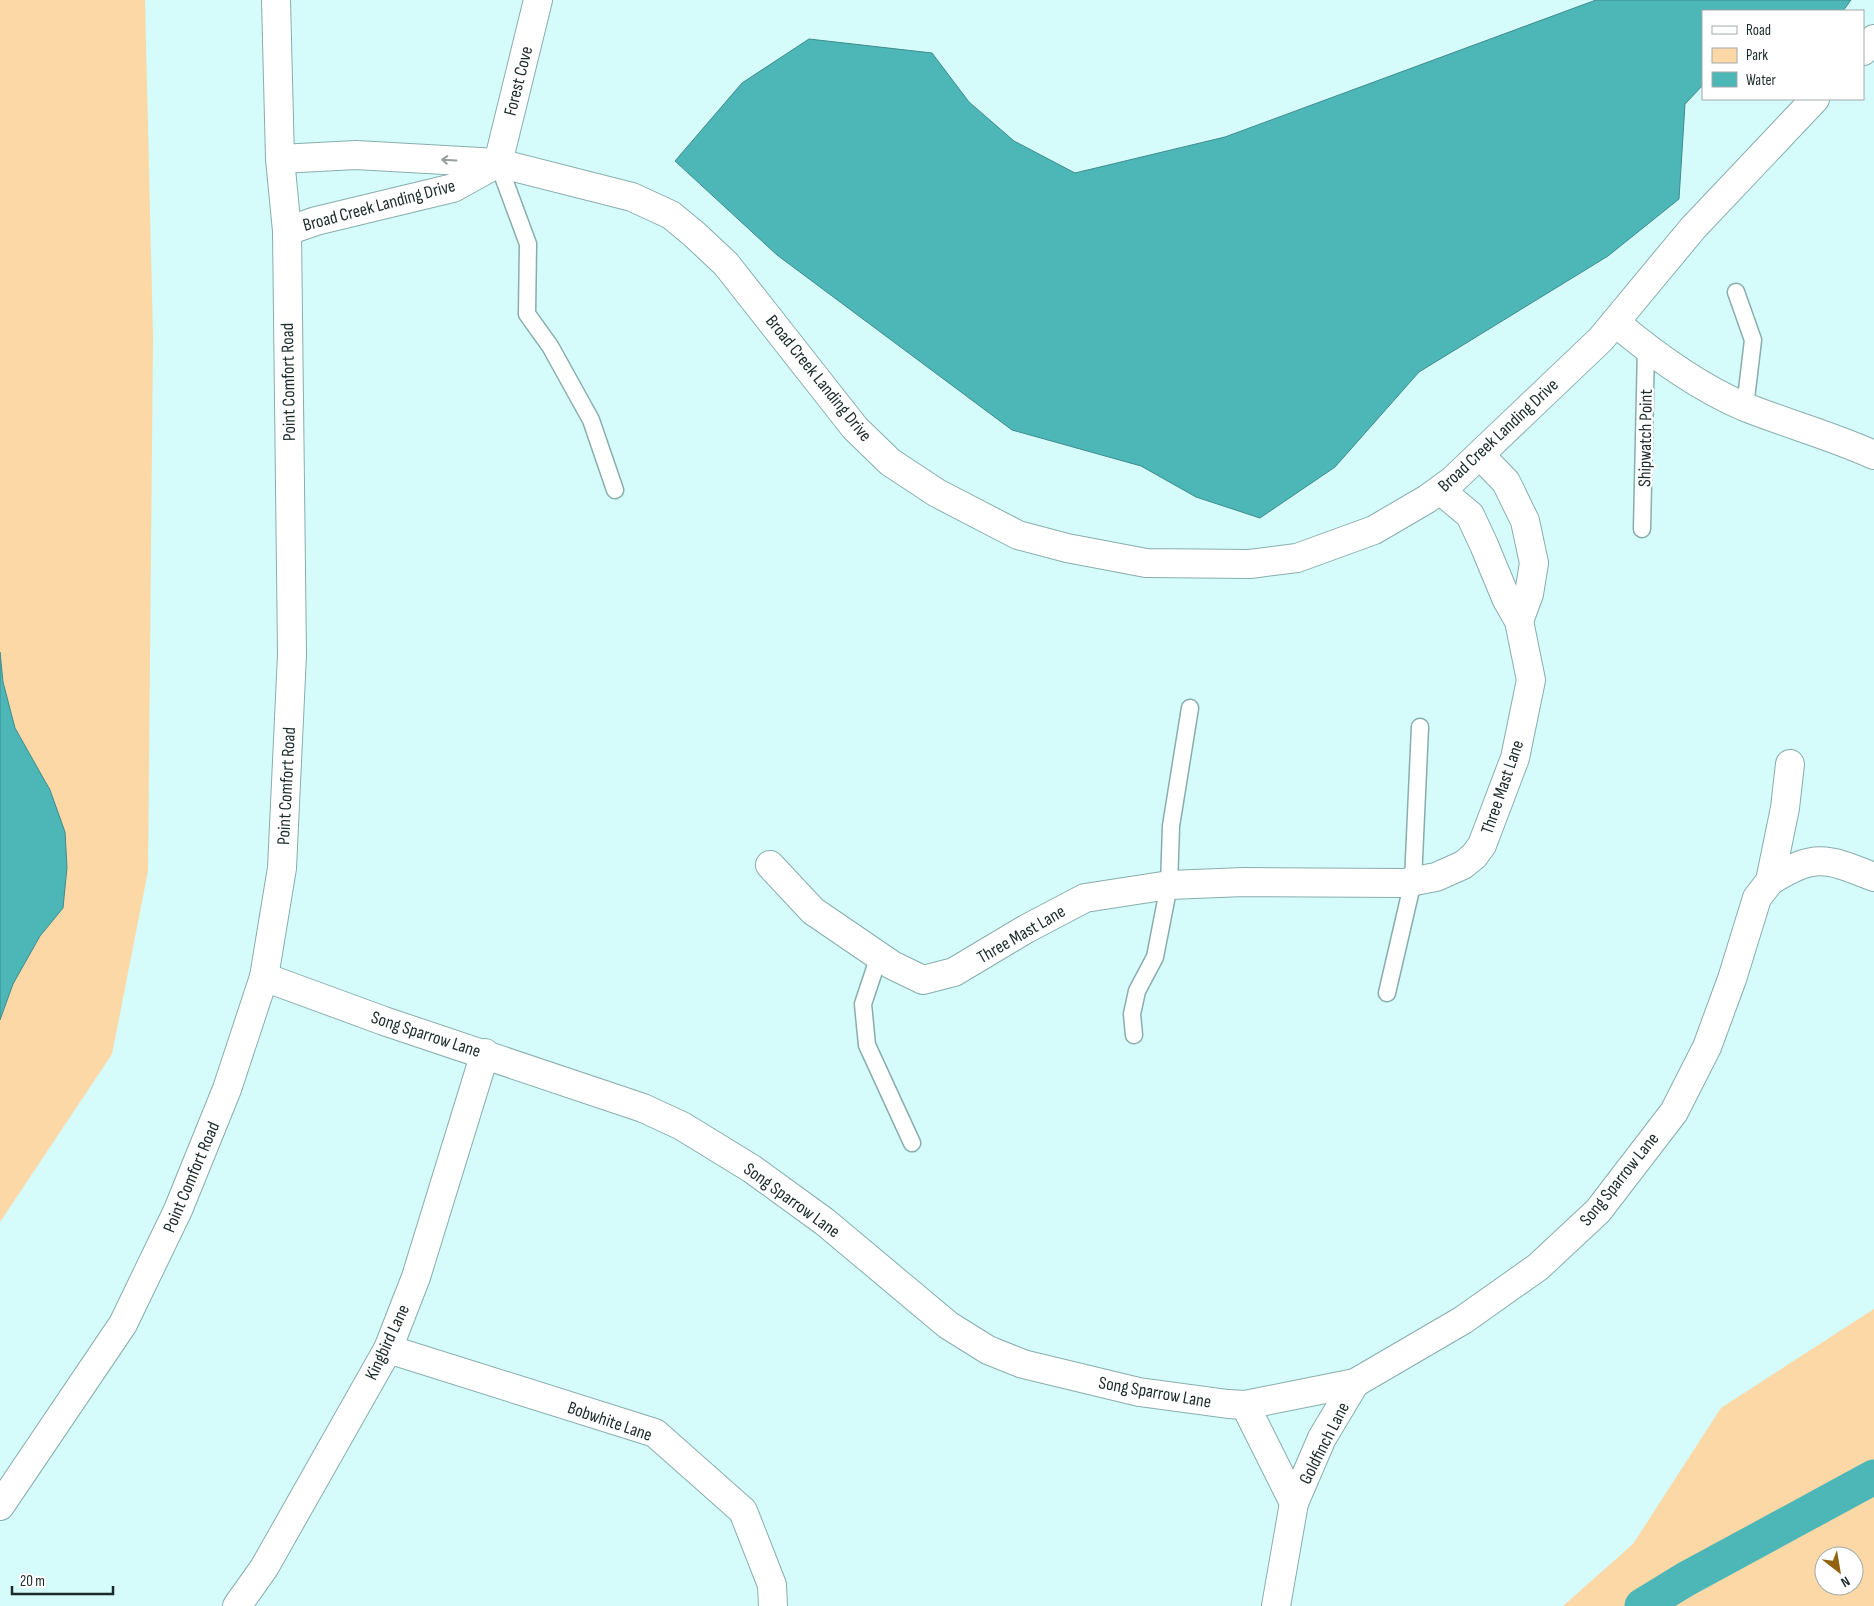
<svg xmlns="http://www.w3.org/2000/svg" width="1874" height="1606" font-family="'Sofia Sans Condensed',sans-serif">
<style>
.green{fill:#fcd8a6;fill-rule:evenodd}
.water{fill:#4db6b7;stroke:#3e8c8d}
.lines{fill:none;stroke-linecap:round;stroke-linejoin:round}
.canal{stroke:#4db6b7;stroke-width:35}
.lane-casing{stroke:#89adad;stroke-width:19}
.street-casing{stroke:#89adad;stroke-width:30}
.lane{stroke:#fff;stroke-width:16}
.street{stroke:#fff;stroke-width:28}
.oneway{stroke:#999f9f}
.labels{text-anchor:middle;stroke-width:5;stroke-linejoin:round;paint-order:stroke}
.street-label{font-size:18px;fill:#1c2a2a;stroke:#fff}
</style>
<rect width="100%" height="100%" fill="#d5fbfb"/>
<g class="green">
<path d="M0,0h145l8,338 -5,533 -36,183 -112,168z"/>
<path d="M1874,1309v297h-311l70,-62 88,-136zM1824,1556h30v30h-30z"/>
</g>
<g class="water">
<path d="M1596,0h255l-8,11h-140v74l-18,19 -6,95 -71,57 -189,116 -84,95 -75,51 -64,-21 -55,-31 -129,-36 -235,-175 -102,-94 67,-78 67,-44 123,14 37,49 45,39 61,32 150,-36z"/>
<path d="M0,652l3,30 12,46 35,62 15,42 2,35 -4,41 -23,28 -27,48 -13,36z"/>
</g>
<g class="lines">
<path class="canal" d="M1642,1606l44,-27 188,-102"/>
<defs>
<g id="lane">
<path d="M498,163l30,81 -1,70 23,32 41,74 24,70"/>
<path d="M1736,292l17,48 -8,67"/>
<path d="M1642,529l4,-181"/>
<path d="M879,956l-16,48 4,41 45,98"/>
<path d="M1387,993l26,-112 7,-154"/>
<path d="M1134,1035l-2,-21 5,-23 18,-34 14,-72 2,-59 19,-118"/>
</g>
<g id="street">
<path d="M1863,51l11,-12"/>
<path d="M280,159l76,-4 142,8 134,34 39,18 23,19 32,30 129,164 35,34 47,31 81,42 49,13 79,15 104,1 47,-6 77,-28 53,-31 26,-19 148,-141 92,-111 122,-129"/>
<path d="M498,163l40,-163"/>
<path d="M287,231l29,-10 137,-33 45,-25"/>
<path d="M1615,322c39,33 83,65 130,85 43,17 87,29 129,48"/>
<path d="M1480,455l26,27 19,39 9,42 -5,31 -10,27"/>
<path d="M770,865l43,46 79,54 31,15 31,-8 72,-43 59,-31 84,-13 75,-3 160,1 32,-6 27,-12 11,-9 8,-11 33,-87 16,-78 -12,-59 -13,-23 -22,-53 -14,-30 -30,-25"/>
<path d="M1770,881c45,-28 56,-23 104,-4"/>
<path d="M264,977l120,44 259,87 39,18 70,43 73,53 123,103 40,25 35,14 116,28 89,12 17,1 110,-22 108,-63 75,-53 60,-56 76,-99 33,-65 25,-68 25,-81 13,-17 15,-73 5,-44"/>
<path d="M388,1349l267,84 88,78 29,74 1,21"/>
<path d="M1245,1405l49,98"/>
<path d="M0,1506l123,-182 55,-114 49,-121 37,-112 18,-109 10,-213 -5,-424 -7,-72 -4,-159"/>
<path d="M237,1606l27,-38 124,-219 28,-72 69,-224"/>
<path d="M1276,1606l18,-103 28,-65 33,-55"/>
</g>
</defs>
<use href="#lane" class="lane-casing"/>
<use href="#street" class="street-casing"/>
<use href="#lane" class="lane"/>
<use href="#street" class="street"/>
</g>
<defs><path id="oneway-shaft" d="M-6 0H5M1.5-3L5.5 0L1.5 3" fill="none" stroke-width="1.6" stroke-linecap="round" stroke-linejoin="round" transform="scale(1.25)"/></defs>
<use class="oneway" href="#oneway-shaft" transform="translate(449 160) rotate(-177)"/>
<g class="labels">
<g class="street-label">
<text transform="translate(518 81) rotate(-76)" y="6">Forest Cove</text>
<text transform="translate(379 205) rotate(-15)" y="6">Broad Creek Landing Drive</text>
<text transform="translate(819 378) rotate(51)" y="6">Broad Creek Landing Drive</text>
<text transform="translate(288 382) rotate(-91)" y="6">Point Comfort Road</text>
<text transform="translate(1498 435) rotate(-43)" y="6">Broad Creek Landing Drive</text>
<text transform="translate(1645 438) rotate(-89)" y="6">Shipwatch Point</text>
<text transform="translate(286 786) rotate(-87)" y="6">Point Comfort Road</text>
<text transform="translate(1502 787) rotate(-71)" y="6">Three Mast Lane</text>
<text transform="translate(1021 934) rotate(-30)" y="6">Three Mast Lane</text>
<text transform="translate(426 1034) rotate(18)" y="6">Song Sparrow Lane</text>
<text transform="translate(191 1177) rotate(-67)" y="6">Point Comfort Road</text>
<text transform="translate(1619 1179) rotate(-51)" y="6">Song Sparrow Lane</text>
<text transform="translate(792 1200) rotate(36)" y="6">Song Sparrow Lane</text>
<text transform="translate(387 1342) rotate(-65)" y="6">Kingbird Lane</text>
<text transform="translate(1155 1392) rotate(10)" y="6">Song Sparrow Lane</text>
<text transform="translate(610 1421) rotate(19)" y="6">Bobwhite Lane</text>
<text transform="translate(1324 1443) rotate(-63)" y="6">Goldfinch Lane</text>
</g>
</g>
<rect x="1702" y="10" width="162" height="90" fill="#ffffff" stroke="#a4aaaa"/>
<rect x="1712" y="26" width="25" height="8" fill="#ffffff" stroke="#a4aaaa"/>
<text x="1746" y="35" font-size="15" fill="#1c2a2a">Road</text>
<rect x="1712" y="48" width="25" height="15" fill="#fcd8a6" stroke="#a4aaaa"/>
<text x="1746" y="60" font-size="15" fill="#1c2a2a">Park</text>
<rect x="1712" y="72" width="25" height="15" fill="#4db6b7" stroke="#a4aaaa"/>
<text x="1746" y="85" font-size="15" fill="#1c2a2a">Water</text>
<g transform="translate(1839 1571) rotate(149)"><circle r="24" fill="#ffffff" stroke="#a4aaaa"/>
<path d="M0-4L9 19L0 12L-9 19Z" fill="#926411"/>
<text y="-8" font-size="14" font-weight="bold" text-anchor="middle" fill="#1c2a2a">N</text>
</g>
<path d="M12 1586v8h101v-8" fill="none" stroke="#1c2a2a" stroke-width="2.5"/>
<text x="20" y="1586" font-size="15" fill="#1c2a2a" stroke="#ffffff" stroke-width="4" paint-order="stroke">20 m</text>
</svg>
